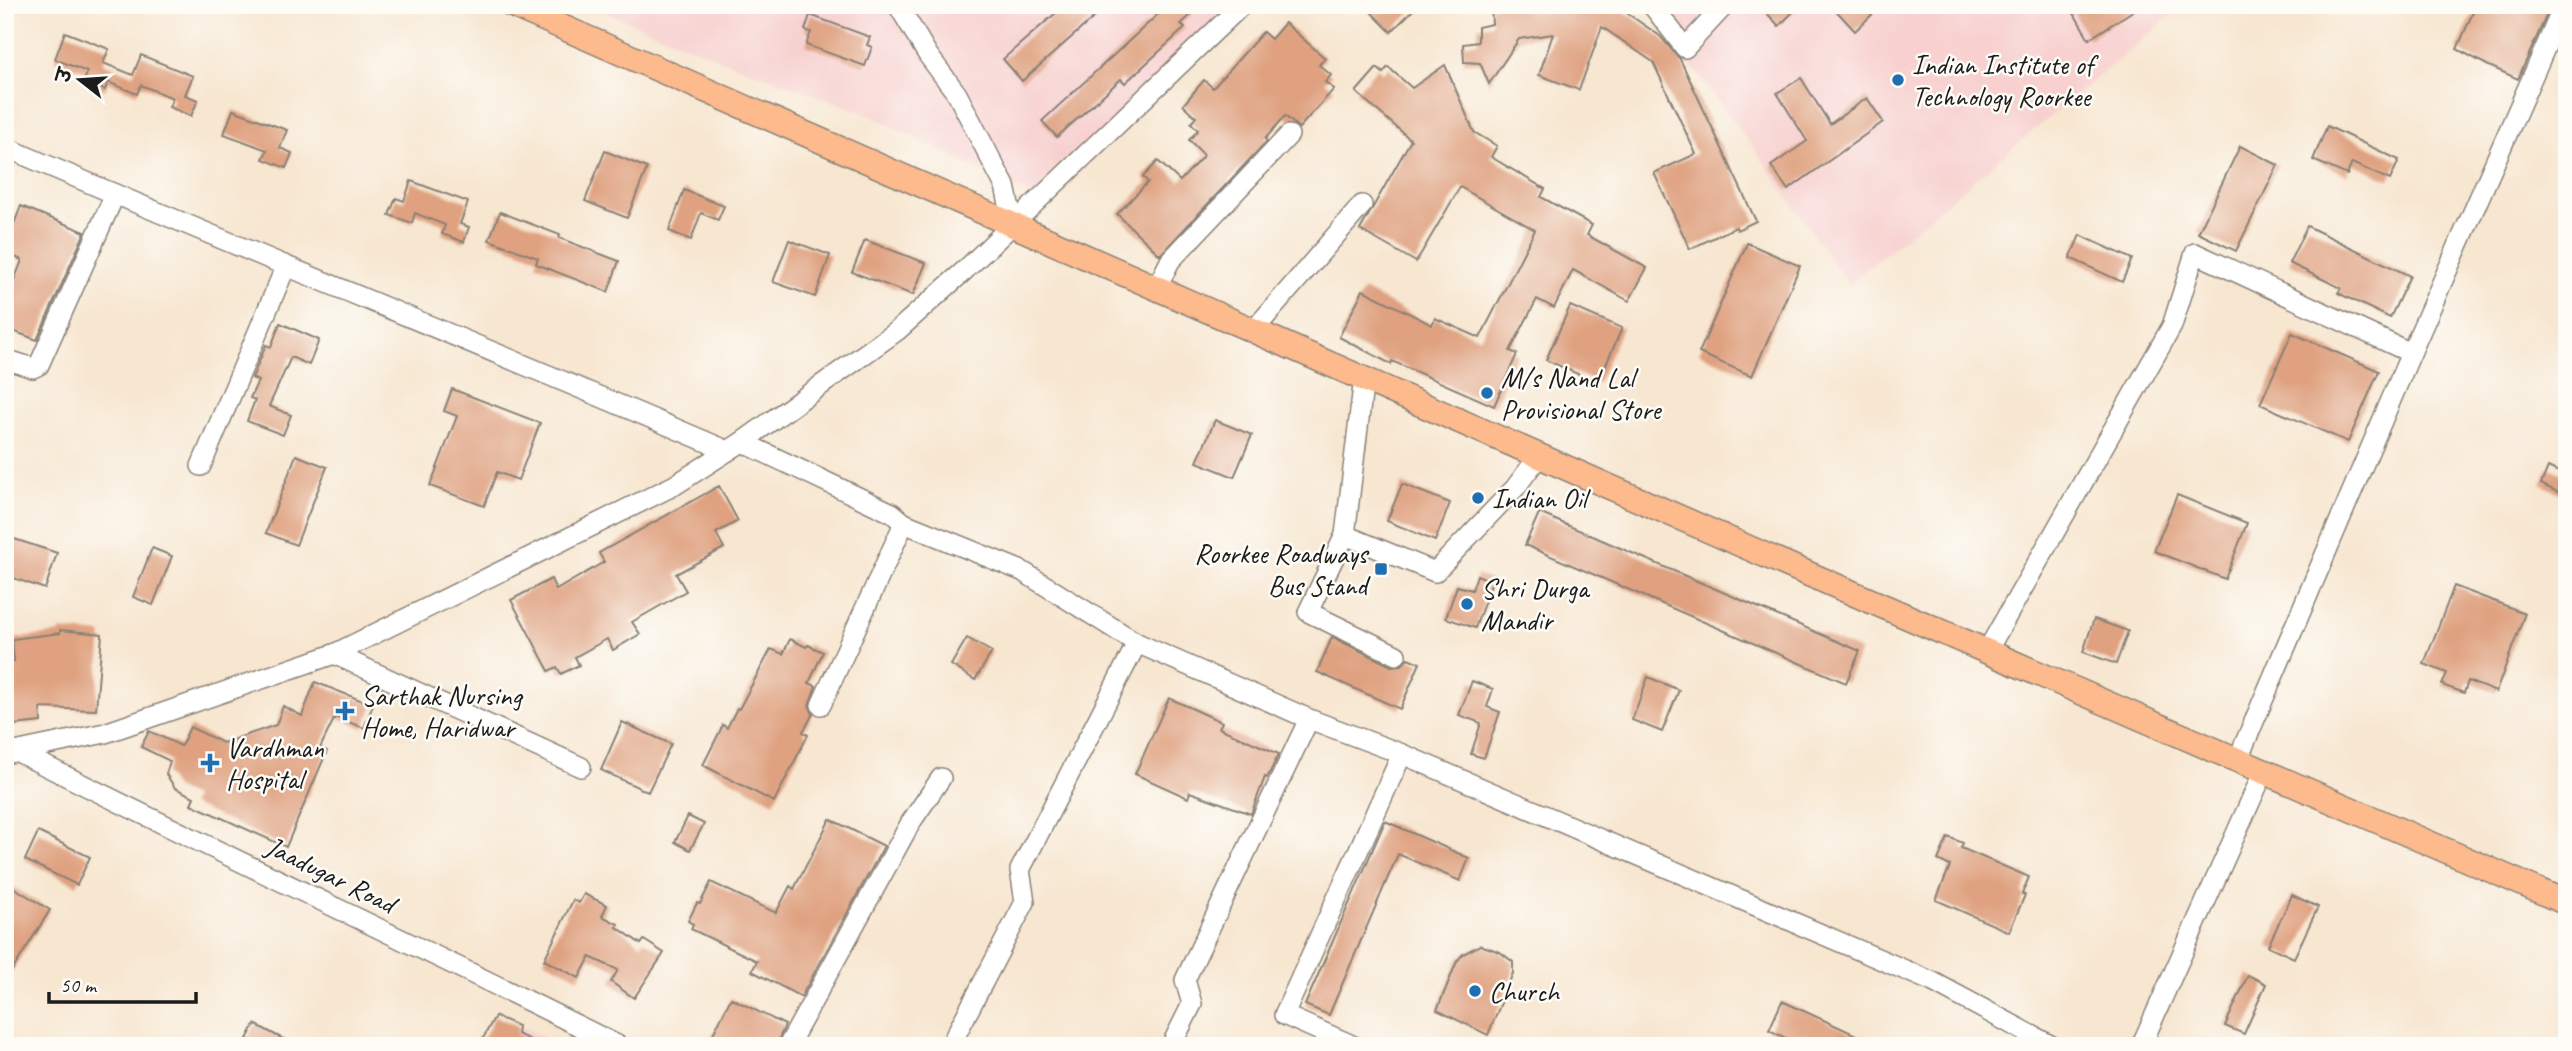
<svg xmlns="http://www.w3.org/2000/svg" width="2572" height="1051" font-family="Caveat,'Playpen Sans Deva',sans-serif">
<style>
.built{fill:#f7d0cf}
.building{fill:#dfa180}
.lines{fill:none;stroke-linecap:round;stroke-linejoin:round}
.minor-casing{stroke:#8a8176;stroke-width:22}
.major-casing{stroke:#8a8176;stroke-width:27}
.minor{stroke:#fff;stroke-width:19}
.major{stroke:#fcba8d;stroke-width:24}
.poi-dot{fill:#1f6fb2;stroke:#fdfcf7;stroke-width:2.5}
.labels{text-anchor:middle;stroke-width:5;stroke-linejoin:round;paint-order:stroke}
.poi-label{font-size:28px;fill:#1c1c1c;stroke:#fdfcf7;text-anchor:start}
.street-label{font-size:28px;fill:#1c1c1c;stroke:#fdfcf7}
</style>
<rect width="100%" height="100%" fill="#fdfcf7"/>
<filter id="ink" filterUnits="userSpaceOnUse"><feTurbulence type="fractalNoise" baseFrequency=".0143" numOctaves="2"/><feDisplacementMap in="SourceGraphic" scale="14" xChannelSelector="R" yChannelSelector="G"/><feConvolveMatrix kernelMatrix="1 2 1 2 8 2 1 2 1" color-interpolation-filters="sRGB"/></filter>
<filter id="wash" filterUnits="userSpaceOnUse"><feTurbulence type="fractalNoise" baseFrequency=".00686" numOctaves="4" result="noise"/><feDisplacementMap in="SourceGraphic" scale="28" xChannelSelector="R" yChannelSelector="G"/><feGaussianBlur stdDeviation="1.57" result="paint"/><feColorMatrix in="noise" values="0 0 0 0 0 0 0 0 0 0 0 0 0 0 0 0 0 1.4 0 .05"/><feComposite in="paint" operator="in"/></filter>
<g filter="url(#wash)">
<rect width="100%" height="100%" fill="#f7e6d0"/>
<g class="built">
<path d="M589,5h655l-195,199 -184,-91 -148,-55z"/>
<path d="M1645,5h539l-336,280 -90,-131z"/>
<path d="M495,1016l69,30h-85z"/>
</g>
<g id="blocks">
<g class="building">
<path d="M1065,5h43l-86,76 -19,-22z"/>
<path d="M1168,5h15l8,10 -10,9 4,4 -60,55 -4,-4 -64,58 -15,-16z"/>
<path d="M1364,5h54l-27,27z"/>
<path d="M1491,5h124l45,31 20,23 76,162 -19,9 -1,-3 -46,22 -36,-76 42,-19 -43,-92 -51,-35 -23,63 -40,-15 14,-41 -34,5 -30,45 -9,-21 -16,-1 -1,-18 15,-2v-15l14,-3z"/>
<path d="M1759,5h41l-21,21z"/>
<path d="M1831,5h51l-27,26z"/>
<path d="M2069,5h73l-53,34z"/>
<path d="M2476,5h75l-33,74 -31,-14 -30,-16z"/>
<path d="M810,15l60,22 -3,8 5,2 -7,19 -59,-21 5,-13 -6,-2z"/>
<path d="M1285,23l40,35 -6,7 12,10 -6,7 9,7 -35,39 -14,-12 -20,23 2,2 -107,114 -43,-41 31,-32 -5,-5 15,-16 22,20 24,-26 -15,-15 9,-10 -7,-7 5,-6 -13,-12 21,-25 9,8 50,-56 8,7z"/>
<path d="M65,32l44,17 -6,14 30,12 8,-20 52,21 -8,19 13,5 -7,16 -22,-9 4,-9 -32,-13 -4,9 -29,-12 -3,8 -21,-8 3,-10 -32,-13z"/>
<path d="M1445,65l29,67 23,14 -6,11 54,32 -4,8 51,28 -5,10 60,33 -18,33 -56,-31 -19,38 -17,-9 -27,52 7,3 -23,52 -102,-45 -1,3 -52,-27 24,-47 69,35 3,-7 45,20 55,-108 -75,-43 -44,75 -56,-32 51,-90 -55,-48 21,-24 6,5 5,-6 24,21z"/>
<path d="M1801,78l29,46 37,-26 16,24 -95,68 -17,-24 36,-25 -30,-48z"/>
<path d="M233,110l54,20 -7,18 12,5 -6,15 -23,-9 4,-9 -43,-16z"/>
<path d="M2327,126l72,34 -9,20 -38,-17 -5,12 -34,-15z"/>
<path d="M2240,146l38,19 -42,86 -38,-18z"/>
<path d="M605,151l42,17 -20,50 -42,-17z"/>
<path d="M411,181l57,21 -8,22 9,3 -5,15 -22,-8 3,-9 -30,-12 -3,10 -23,-8 7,-17 8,3z"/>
<path d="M684,190l40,16 -6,14 -17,-7 -10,27 -22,-9z"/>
<path d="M21,206l64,26 -48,108 -32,-12v-12l8,-21 -4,-1 13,-34 -17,-7v-21l5,2z"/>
<path d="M500,212l60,23 -1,3 60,23 -11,31 -72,-28 2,-6 -49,-18z"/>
<path d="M2307,226l103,50 -20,42 -52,-25 3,-5 -52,-25z"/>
<path d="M2080,235l52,24 -10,23 -52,-24z"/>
<path d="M789,240l41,15 -15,42 -42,-15z"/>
<path d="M865,240l61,23 -13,32 -61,-23z"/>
<path d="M1747,243l53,23 -48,110 -53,-23z"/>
<path d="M1570,306l52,22 -24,55 -52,-23z"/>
<path d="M280,323l39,17 -10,25 -18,-8 -22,49 22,9 -8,20 -36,-14 8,-21 -5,-2 8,-17 -6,-3 14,-33 5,2z"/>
<path d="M2292,333l87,38 -31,71 -88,-38z"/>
<path d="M452,389l88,34 -22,57 -21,-8 -13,34 -54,-20 27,-70 -13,-5z"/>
<path d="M1215,420l37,15 -18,42 -37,-15z"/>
<path d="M296,455l31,12 -31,78 -30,-12z"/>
<path d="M2548,467l19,9v21l-26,-13z"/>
<path d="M1402,484l48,19 -15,38 -48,-20z"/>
<path d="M719,486l19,35 -22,12 8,15 -48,26 10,17 -54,31 8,12 -27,16 -6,-11 -32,18 4,8 -18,9 -4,-7 -8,4 -38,-71 40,-21 5,11 48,-28 -5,-9z"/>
<path d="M2177,495l70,28 -22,56 -71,-28z"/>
<path d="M1539,513l321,138 -14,32 -321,-138z"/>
<path d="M5,536l52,17 -12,36 -40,-14z"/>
<path d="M152,548l20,8 -19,49 -20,-8z"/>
<path d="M1477,575l15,6 -17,47 -29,-10 11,-32 15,4z"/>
<path d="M2454,586l71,27 -29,79 -28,-11 -4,12 -22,-8 5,-12 -23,-9z"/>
<path d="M2094,619l34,12 -12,33 -33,-12z"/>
<path d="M60,630l42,4 -6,76 -56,-2 1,14 -36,4v-65h9l-2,-22 48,-6z"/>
<path d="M1332,637l59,29 11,-1 6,-7 12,5 -20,46 -83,-37z"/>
<path d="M967,638l25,14 -17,28 -24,-15z"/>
<path d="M790,639l16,8 2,-2 15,7 -14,31 7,3 -7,19 4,9 -10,18 5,3 -34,67 -71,-37 20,-40 4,3 10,-20 2,1 32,-60 12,5z"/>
<path d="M1648,677l31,13 -17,42 -30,-12z"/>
<path d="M1472,681l21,8 -6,18 13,5 -16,46 -13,-4 10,-31 -22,-8z"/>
<path d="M315,682l58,23 -9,23 -29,-11 -15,31 7,3 -41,96 -95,-43 3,-7 -19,-9 -9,-14 4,-13 -29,-14 8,-16 32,15 9,-19 33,16 53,-18 7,-19 19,10z"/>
<path d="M1169,698l53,24 -3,6 60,26 -12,24 -2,-1 -14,37 -61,-22 -2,6 -53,-24z"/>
<path d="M622,722l49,22 -23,48 -47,-22z"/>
<path d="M688,816l16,8 -14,26 -15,-8z"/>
<path d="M830,819l54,27 -83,151 -49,-26 5,-10 -66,-32 2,-5 -5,-3 9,-18 3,1 11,-22 65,31 14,-27 4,3z"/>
<path d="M1385,821l84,37 -9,23 -62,-27 -69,161 -24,-10z"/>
<path d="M38,832l52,25 -13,28 -52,-25z"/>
<path d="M1948,837l15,6 -2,5 68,29 -7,17 3,1 -16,37 -73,-32 14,-34 -12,-6z"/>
<path d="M5,882l45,28 -45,72z"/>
<path d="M584,894l23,11 -5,11 16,8 -1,3 24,17 3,-4 20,13 -30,45 -23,-16 7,-12 -28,-13 -11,21 -35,-18 29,-60 6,3z"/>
<path d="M2292,895l26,12 -24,51 -26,-12z"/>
<path d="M1480,945l20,7 13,10v11l-25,62 -51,-25 20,-49 6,-7z"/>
<path d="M2248,975l18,9 -22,50 -19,-8z"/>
<path d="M731,998l54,27 -9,21h-69z"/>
<path d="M1782,1001l98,45h-78l-33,-16z"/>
<path d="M495,1016l23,10 -1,8 26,12h-64z"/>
<path d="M255,1024l41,22h-36l-13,-7z"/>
</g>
</g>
</g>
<g filter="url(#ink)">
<use href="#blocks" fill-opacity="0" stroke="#8a8176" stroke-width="2"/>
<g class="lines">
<defs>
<g id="minor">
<path d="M898,5l30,50 29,39 40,77 8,15 8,37"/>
<path d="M1652,5l33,43 40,-43"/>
<path d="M5,147c240,104 483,201 723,304"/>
<path d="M1157,287l13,-26 119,-126"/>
<path d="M1254,330l108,-125"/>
<path d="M5,359l28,9 6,-3 76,-171"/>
<path d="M742,442l150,71 12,10 118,48 115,72 172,76 93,35 531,228 119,64"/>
<path d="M201,466l85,-200"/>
<path d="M1345,535l19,-157"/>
<path d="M1987,651l185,-325 23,-73 216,100"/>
<path d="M334,654l247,113"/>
<path d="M1396,655l-88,-43 37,-77 90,37 80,-84 24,-32"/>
<path d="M821,705l83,-182"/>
<path d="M18,752c199,101 402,194 601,294"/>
<path d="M5,754l100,-21 229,-79 341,-169 67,-43 156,-112 66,-59 278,-266"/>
<path d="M2238,759l173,-406 153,-348"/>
<path d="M788,1046l123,-224 30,-44"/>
<path d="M950,1046l75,-144 -5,-32 117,-227"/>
<path d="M1171,1046l21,-42 -7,-24 124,-261"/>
<path d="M1354,1046l-70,-31 118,-261"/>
<path d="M2141,1046l123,-275"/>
</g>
<path id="major" d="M512,5l1246,547 809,351"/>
</defs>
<use href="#minor" class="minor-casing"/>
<use href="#major" class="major-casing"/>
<use href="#minor" class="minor"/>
<use href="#major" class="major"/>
</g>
</g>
<g class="poi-dot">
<circle cx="1898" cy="80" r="7"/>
<circle cx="1487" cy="393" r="7"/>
<circle cx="1478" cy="498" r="7"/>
<rect x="1374" y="562" width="14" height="14" rx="3.5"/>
<circle cx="1467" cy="604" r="7"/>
<path d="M341.5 700.5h7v7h7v7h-7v7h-7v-7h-7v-7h7z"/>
<path d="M206.5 752.5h7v7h7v7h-7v7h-7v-7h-7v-7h7z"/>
<circle cx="1475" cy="991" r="7"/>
</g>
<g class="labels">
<g class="poi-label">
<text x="1912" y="74">Indian Institute of<tspan x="1912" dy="32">Technology Roorkee</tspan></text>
<text x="1501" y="387">M/s Nand Lal<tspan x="1501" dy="32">Provisional Store</tspan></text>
<text x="1492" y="508">Indian Oil</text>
<text x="1367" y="563" text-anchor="end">Roorkee Roadways<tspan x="1367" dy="32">Bus Stand</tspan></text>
<text x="1481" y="598">Shri Durga<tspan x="1481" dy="32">Mandir</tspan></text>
<text x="361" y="705">Sarthak Nursing<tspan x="361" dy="32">Home, Haridwar</tspan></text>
<text x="226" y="757">Vardhman<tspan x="226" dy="32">Hospital</tspan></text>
<text x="1489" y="1001">Church</text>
</g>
<g class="street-label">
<text transform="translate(331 874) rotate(26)" y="10">Jaadugar Road</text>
</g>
</g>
<rect width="2572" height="1051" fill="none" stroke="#fdfcf7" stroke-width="28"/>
<g transform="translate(80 80) rotate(287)" stroke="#fdfcf7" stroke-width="5" paint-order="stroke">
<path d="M0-5L12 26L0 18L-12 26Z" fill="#1c1c1c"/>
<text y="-10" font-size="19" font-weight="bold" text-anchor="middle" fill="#1c1c1c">उ</text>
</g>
<path d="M49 992v10h147v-10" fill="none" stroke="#1c1c1c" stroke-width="3.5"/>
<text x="60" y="992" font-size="21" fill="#1c1c1c" stroke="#fdfcf7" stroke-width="5" paint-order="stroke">50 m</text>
</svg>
